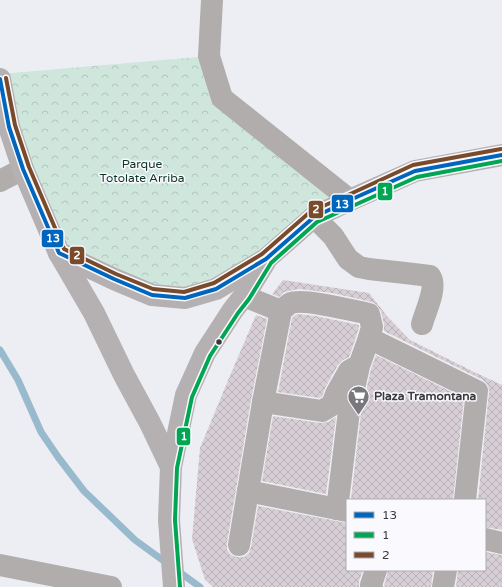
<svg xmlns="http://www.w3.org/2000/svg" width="502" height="587" font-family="'Varela Round',sans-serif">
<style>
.park{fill:url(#park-crowns)}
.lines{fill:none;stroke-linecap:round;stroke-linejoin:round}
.stream{stroke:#99bacc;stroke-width:7}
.building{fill:url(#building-cross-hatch)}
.minor{stroke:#b2adad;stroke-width:22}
.major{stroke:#b5b0b1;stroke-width:22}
.bus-1-casing{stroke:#f9f9fe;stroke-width:7}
.bus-2-casing{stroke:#f9f9fe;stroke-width:7}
.bus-3-casing{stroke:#f9f9fe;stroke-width:7}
.bus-1{stroke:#0065bd;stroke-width:4}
.bus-2{stroke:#00a651;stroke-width:4}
.bus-3{stroke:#7a4b2a;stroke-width:4}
.bus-dot{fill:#39393d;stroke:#f9f9fe;stroke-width:1.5}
.labels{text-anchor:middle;stroke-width:3;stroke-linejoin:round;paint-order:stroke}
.park-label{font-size:12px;fill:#0b3524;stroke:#f9f9fe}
.poi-label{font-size:12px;font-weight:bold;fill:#39393d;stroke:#f9f9fe;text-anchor:start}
.line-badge{stroke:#f9f9fe;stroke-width:1.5}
.badge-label{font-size:11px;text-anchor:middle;font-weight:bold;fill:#fff}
</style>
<defs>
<pattern id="park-crowns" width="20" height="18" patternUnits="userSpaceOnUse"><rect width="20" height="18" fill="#cee6dc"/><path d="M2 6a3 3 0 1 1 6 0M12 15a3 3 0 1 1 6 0" fill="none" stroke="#b2c6be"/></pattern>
<pattern id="building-cross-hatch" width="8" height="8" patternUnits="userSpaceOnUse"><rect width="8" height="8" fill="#d7cfd5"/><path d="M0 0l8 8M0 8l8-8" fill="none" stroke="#b9b2b8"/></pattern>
</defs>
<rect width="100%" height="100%" fill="#edeef3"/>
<path class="park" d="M209,56l13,42 128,102 -165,98 -126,-45 -59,-179z"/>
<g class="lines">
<g class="stream">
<path d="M0,350l18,30 23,52 17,25 26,34 51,49 33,24"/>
<path d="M178,571l22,16"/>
</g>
</g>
<g class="building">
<path d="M283,280l86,13 18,23 23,24 64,32 28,13v145l-17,-3v-27h-7l11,-108 -1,-7 -5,-5 -99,-49v-7l-3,-13 -4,-6 -5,-3 -40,-9 -24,-3 -10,-1 -9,2 -5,1 -5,5 -7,-3z"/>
<path d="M298,314l18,2 43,9v2l-2,7 -8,23 -6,3 -5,5 -13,23 -3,9 -3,1 -41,-6 14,-74 3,-3z"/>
<path d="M256,315l11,4 -16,81 -24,143v7l4,5 6,2h7l5,-4 2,-6 7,-41 89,17v47h16l-4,11v6h-146l-8,-7 -13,-41 8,-91 29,-70z"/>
<path d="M376,355l88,43 -11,102 -102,-1 10,-86 10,-44z"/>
<path d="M273,416l47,7 8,-1 8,-5 -10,77 -64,-13z"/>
<path d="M485,552l17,3v32h-46l2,-17h27z"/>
<path d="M388,570h45l-2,17h-47z"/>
</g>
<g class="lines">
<g class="minor">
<path d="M212,0l-3,56 13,42 128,102"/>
<path d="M0,181l23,-12"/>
<path d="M314,217l19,19 15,23 11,8 10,2 36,4 25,3c8,11 -5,36 -8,48"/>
<path d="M244,296l37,15"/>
<path d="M263,402l59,9 10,-6 4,-11 13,-23 5,-3"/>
<path d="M337,509l12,-98 10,-45 10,-28"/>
<path d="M347,511l-99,-20 15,-89 18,-91c3,-2 7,-7 10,-8 13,-5 63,8 78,11l3,13 -3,11 108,53 -12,109"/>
<path d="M485,539l17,4"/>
<path d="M239,545l9,-54"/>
<path d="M0,565l111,22"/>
<path d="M372,587l-1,-2 5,-15"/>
<path d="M443,587l3,-17"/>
</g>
<g class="major">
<path d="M0,79l9,48 14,42 36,84 35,60 30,62 26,48 21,44"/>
<path d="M59,253l55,26 38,16 33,3 31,-9 50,-30 48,-42 36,-17 65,-29 87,-16"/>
<path d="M174,587l-5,-67 2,-53 15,-72 19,-42 28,-43 11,-14 21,-34"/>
</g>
<defs>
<path id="bus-1" d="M0,79l9,48 14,42 36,84 55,26 38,16 33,3 31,-9 50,-30 48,-42 36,-17 65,-29 87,-16"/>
<path id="bus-2" d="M180,587l-5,-67 2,-52 15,-71 18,-41 28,-43 11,-14 22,-36 46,-41 100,-45 85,-16"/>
<path id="bus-3" d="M6,78l9,47 14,42 35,82 52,25 37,15 31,3 30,-9 48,-29 48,-42 38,-17 65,-30 88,-16"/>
</defs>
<use href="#bus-1" class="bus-1-casing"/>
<use href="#bus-2" class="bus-2-casing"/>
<use href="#bus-3" class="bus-3-casing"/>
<use href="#bus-1" class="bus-1"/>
<use href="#bus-2" class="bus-2"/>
<use href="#bus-3" class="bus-3"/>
</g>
<defs>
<symbol id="supermarket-pin" viewBox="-11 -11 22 30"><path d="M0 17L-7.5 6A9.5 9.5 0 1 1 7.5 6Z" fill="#78787d" stroke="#f9f9fe"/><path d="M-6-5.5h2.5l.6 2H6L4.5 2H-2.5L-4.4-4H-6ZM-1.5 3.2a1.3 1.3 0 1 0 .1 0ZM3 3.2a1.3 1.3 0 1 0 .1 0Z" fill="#fff"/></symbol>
</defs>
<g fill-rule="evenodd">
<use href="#supermarket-pin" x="346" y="384" width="25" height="34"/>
</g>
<circle class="bus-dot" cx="219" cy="342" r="3.5"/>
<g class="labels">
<g class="park-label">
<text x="142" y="168">Parque<tspan x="142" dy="14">Totolate Arriba</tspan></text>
</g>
<g class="poi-label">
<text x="374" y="400">Plaza Tramontana</text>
</g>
</g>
<g class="line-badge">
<rect x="377" y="182" width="16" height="19" rx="4" fill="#00a651"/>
<rect x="331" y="194" width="23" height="19" rx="4" fill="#0065bd"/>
<rect x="308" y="200" width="16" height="19" rx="4" fill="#7a4b2a"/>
<rect x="41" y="229" width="23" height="19" rx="4" fill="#0065bd"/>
<rect x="69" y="246" width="16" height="19" rx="4" fill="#7a4b2a"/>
<rect x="176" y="427" width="15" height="19" rx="4" fill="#00a651"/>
</g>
<g class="badge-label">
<text x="385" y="195">1</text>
<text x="342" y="208">13</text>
<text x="316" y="213">2</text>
<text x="53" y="242">13</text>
<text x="77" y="259">2</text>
<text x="184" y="440">1</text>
</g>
<rect x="346" y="499" width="140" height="72" fill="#f9f9fe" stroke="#acacb1"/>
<rect x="354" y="512" width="20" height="6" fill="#0065bd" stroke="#acacb1"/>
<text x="382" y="519" font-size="12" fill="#39393d">13</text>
<rect x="354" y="532" width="20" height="6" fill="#00a651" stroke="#acacb1"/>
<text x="382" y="539" font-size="12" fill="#39393d">1</text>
<rect x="354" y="552" width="20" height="6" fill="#7a4b2a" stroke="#acacb1"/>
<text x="382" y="559" font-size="12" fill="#39393d">2</text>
</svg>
